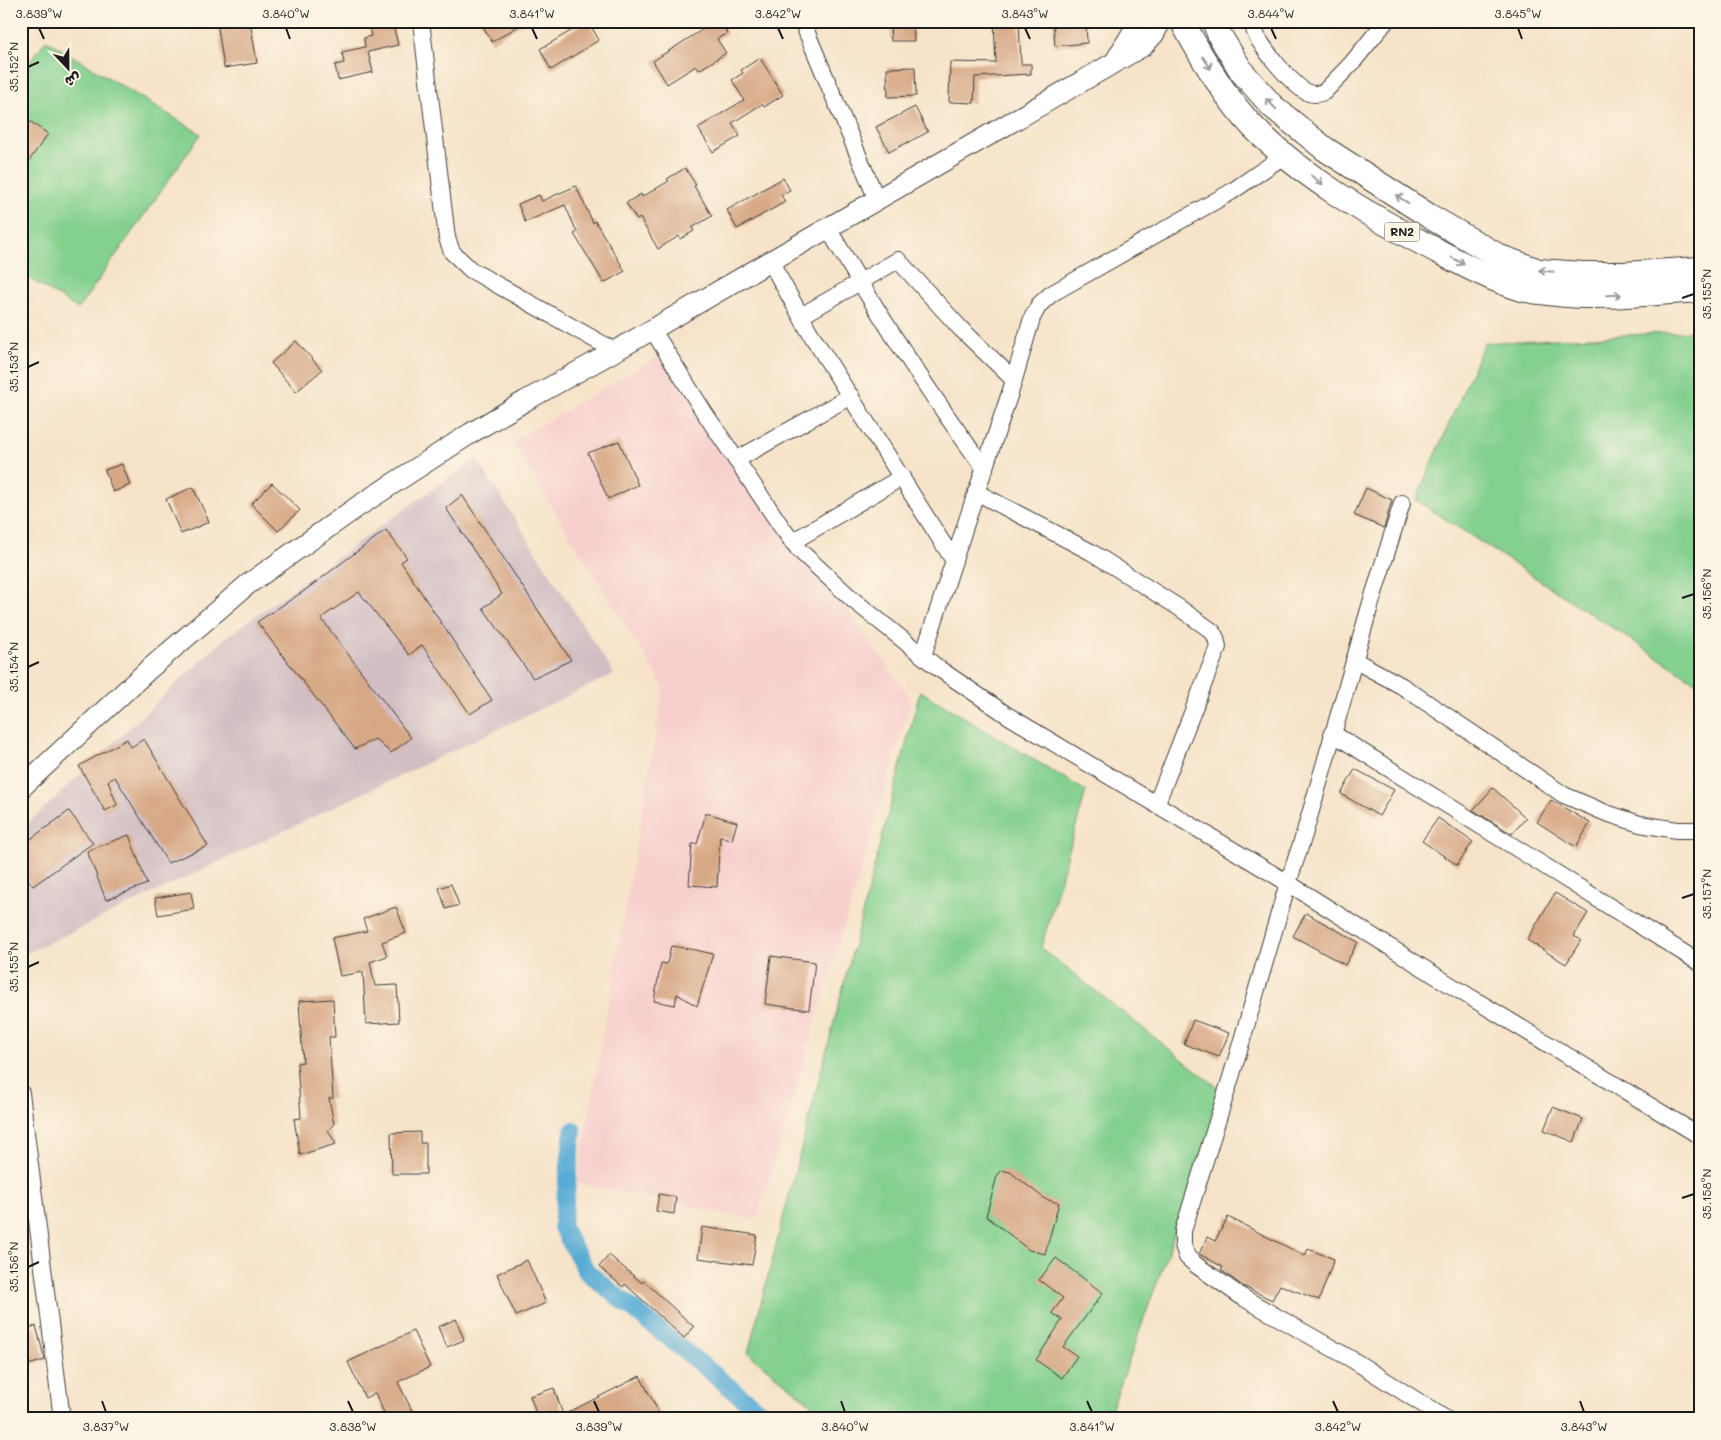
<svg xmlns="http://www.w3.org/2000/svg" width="1721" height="1440" font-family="Mali,'Playpen Sans Arabic',sans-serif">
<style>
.built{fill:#f7d0cd}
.industrial{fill:#d2bec3}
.green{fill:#84d08f;stroke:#507656}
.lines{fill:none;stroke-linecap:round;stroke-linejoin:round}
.canal{stroke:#59acd5;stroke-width:18}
.building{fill:#d7a886}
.minor-casing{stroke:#3d3a36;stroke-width:18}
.major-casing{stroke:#3d3a36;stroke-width:22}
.highway-casing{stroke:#3d3a36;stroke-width:26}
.minor{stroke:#fff;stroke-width:16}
.major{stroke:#fff;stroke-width:20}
.highway{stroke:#fff;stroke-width:24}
.oneway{stroke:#999}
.ticks{fill:none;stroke:#1c1c1c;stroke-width:2}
.labels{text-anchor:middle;stroke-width:4.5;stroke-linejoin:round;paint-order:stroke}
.shield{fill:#fcf5e5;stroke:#5f5d58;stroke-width:1}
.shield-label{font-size:12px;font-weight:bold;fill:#1c1c1c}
.neatline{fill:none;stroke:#1c1c1c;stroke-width:2}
.ticks-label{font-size:12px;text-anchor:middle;fill:#1c1c1c}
</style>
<rect width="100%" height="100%" fill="#fcf5e5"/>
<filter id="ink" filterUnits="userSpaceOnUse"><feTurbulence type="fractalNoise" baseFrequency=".02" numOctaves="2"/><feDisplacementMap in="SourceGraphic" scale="10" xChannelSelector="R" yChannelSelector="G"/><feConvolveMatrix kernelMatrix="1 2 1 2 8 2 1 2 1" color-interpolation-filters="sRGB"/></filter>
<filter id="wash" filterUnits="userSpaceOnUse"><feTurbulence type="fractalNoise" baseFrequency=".0096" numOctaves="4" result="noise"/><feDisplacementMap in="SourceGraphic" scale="20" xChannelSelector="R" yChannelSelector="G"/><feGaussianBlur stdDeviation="1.12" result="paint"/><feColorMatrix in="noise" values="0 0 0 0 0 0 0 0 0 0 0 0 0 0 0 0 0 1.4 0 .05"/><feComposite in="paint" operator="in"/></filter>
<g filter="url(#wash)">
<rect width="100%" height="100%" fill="#f6e3c9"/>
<path class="built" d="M666,352l245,348 -154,520 -180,-37 87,-496 -152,-245z"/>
<path class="industrial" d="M476,458l138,216 -593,282v-126l204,-192z"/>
<g class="green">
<path d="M46,40l155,94 -123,175 -57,-36v-199z"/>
<path d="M1700,331v354l-284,-185 68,-157z"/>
<path d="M920,691l166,100 -45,157 184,145 -117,326h-278l-82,-66z"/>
</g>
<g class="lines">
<path class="canal" d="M573,1131l-11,96 25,45 182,147"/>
</g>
<g id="blocks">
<g class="building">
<path d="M217,21h33l7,42 -33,5z"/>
<path d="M389,21h3l6,24 -30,7 5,20 -35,8 -3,-15 9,-2 -2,-11 23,-5 -1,-9 7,-2 -2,-10z"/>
<path d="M480,21h47l-35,21z"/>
<path d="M588,21l11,19 -48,30 -11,-21z"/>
<path d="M716,21h4l7,12 -10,6 9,14 -27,17 -3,-4 -29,18 -14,-23z"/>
<path d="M890,21h23l1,20h-23z"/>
<path d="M994,21h25l2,43h10v10l-56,3 -1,26 -25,-1 1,-40 46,1z"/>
<path d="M1053,21h33l1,22 -32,3z"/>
<path d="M760,58l23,37 -19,12 -2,-3 -30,19 8,13 -27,16 -15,-24 46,-28 -12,-20 11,-7 -2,-3z"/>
<path d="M915,67l1,29 -28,1 -1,-29z"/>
<path d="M915,107l13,25 -39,20 -13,-25z"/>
<path d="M21,115l27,19 -27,38z"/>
<path d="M685,168l11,17 -2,1 18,30 -20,12 2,3 -14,8 -1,-3 -21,13 -18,-31 -3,2 -11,-17 15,-9 1,3 27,-16 -2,-2z"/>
<path d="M783,178l7,12 -9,5 4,7 -48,27 -10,-19z"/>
<path d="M576,186l17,37 2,-2 30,50 -21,12 -30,-49 3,-2 -12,-27 -40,17 -7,-18 21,-9 3,6z"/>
<path d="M296,341l26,29 -26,22 -25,-29z"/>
<path d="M619,441l19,44 -30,14 -20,-46z"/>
<path d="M122,464l8,21 -17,7 -8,-22z"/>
<path d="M272,483l28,27 -22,21 -27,-27z"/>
<path d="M193,487l16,35 -28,12 -15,-35z"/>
<path d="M1366,488l26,12 -8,28 -30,-13z"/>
<path d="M462,495l109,165 -38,18 -50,-70 19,-14 -56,-86z"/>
<path d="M386,530l21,28 -6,4 91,138 -22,14 -48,-69 -13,10 -50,-63 -38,26 90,120 -20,15 -16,-14 -20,10 -98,-127 47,-31z"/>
<path d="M127,739l4,8 13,-8 64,107 -40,17 -53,-86 -7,4 9,24 -12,6 -26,-45z"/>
<path d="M1355,769l39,21 -15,26 -38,-22z"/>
<path d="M1493,788l33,30 -14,16 -39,-24z"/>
<path d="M1551,800l39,23 -14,24 -39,-25z"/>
<path d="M69,811l24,32 -60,43 -12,-16v-24z"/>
<path d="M706,813l31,9 -5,18 -12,-4 -3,51 -28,-2 3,-41h5z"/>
<path d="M1438,818l35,24 -16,23 -35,-24z"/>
<path d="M129,835l18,49 -41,16 -19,-49z"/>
<path d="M451,884l8,21 -13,4 -7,-21z"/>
<path d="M191,892l3,17 -36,6 -3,-17z"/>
<path d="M1555,893l33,20 -14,23 7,4 -15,24 -39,-24z"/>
<path d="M396,907l10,26 -24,9 5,14 -17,6 5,24 22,-1 2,37 -33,2 -3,-52 -23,4 -8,-38 35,-7 -4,-12z"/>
<path d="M1306,913l52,29 -13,23 -52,-29z"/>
<path d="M671,946l25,4 17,4 -16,52 -20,-12 -2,11 -21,-4 7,-38 6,1z"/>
<path d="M771,956l44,6 -6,48 -44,-6z"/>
<path d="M333,999l2,38h-6l4,61h-4l5,27 -6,5 8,14 -36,11 -6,-36 7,-1 -4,-55 6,-1 -4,-61z"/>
<path d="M1193,1020l36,13 -10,24 -35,-13z"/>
<path d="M1553,1107l30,12 -9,23 -30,-12z"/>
<path d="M420,1132v11h6v31h-34l-1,-41z"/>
<path d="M1002,1170l8,2 35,27 14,4 -14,51 -16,-4 -43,-34 11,-40z"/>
<path d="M659,1194l17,3 -2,17 -18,-3z"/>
<path d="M1228,1217l77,39 3,-7 26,10 -15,41 -39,-15 -8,15 -29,-14 -22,-16 2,-3 -24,-13 8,-17 8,4z"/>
<path d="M702,1227l55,8 -5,30 -54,-7z"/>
<path d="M609,1255l33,28 2,-2 50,46 -10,11 -59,-54 -2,3 -24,-20z"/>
<path d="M1056,1258l47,35 -40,54 14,9 -15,22 -26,-18 26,-40 -10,-7 11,-15 -24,-18z"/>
<path d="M527,1260l19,43 -30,13 -19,-42z"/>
<path d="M456,1319l8,21 -17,7 -9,-20z"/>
<path d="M36,1326l9,34 -24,7v-37z"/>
<path d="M413,1331l17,36 -32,15 18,37h-29l-12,-26 -10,5 -17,-36z"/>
<path d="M640,1376l22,43h-124l-8,-23 24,-8 9,27z"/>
</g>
</g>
</g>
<g filter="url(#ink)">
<use href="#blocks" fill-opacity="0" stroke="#3d3a36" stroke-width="1"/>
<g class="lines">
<defs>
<g id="minor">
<path d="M421,21l26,217 5,14 19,18 144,81"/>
<path d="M802,21l75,179"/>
<path d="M1255,21c-1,3 -2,4 -1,8 3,14 41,60 55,64 5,2 10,1 15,-1l28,-29 34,-42"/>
<path d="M828,228c48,83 100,164 157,241"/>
<path d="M770,261l39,70 145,230"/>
<path d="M801,316l97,-56 62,68 54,52"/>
<path d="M652,329l52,83 79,117 16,21 53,49 86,69 69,47 281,168 164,103 248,150"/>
<path d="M736,460l115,-64"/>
<path d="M976,492l115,60 87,55 34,24 4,7 2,9 -62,158"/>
<path d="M1402,503l-32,103 -66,229 -16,48 -56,191 -49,157v14l4,12 9,8 46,32 111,63 93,59"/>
<path d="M792,542l110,-65"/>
<path d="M923,656l47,-145 41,-121 21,-72 7,-13 12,-11 180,-102 54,-37"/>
<path d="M1354,660l48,26 162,109 42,18 34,11 37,6h23"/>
<path d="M1332,733l368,230"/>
<path d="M21,1093l41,326"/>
</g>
<g id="major">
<path d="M1116,60l18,-30 3,-9"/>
<path d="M21,788l127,-118 99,-85 110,-78 114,-74 54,-32 90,-50 528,-305 11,-12 7,-13"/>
</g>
<g id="highway">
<path d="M1182,21c18,34 45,79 72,107 49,49 111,85 172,117 31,16 62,34 96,44 9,2 18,3 26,4 50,7 102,0 152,-3"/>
<path d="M1214,21l6,15 22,36 30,34 53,43 104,67 71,41 39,14 44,3h42l75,-5"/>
</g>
</defs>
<use href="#minor" class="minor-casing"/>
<use href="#major" class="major-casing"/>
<use href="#highway" class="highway-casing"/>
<use href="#minor" class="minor"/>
<use href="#major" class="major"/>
<use href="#highway" class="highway"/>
</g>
<defs><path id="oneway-shaft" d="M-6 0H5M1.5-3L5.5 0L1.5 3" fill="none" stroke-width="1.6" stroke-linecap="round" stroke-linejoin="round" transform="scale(1.25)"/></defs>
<g class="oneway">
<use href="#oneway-shaft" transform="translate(1207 63) rotate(57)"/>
<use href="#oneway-shaft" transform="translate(1271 104) rotate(-135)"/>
<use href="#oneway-shaft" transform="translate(1317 180) rotate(37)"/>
<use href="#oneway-shaft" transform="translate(1402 199) rotate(-147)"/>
<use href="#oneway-shaft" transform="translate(1458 261) rotate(28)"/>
<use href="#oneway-shaft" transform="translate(1546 271) rotate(-175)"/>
<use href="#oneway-shaft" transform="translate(1614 295) rotate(-2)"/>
</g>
</g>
<path class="ticks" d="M39,28l5,11M286,28l4,11M532,28l5,11M778,28l5,11M1025,28l5,11M1271,28l5,11M1518,28l4,11M28,67l11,-5M1682,298l12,-4M28,367l11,-5M1682,598l12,-4M28,667l11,-5M1682,898l12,-4M28,967l11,-5M1682,1198l12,-4M28,1267l11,-5M102,1401l4,11M348,1401l5,11M594,1401l5,11M841,1401l4,11M1087,1401l5,11M1333,1401l5,11M1580,1401l4,11"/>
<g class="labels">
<rect class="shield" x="1384.5" y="222.5" width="35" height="19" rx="4"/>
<g class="shield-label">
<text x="1402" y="236">RN2</text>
</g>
</g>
<rect width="1721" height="1440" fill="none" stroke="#fcf5e5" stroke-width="55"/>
<g transform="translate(68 68) rotate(158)" stroke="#fcf5e5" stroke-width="4" paint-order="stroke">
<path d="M0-4L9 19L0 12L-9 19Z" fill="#1c1c1c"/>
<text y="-8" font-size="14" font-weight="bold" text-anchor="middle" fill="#1c1c1c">ش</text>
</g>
<rect x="28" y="28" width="1666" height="1384" class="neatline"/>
<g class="ticks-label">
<text x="39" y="18">3.839°W</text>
<text x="286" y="18">3.840°W</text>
<text x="532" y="18">3.841°W</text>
<text x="778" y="18">3.842°W</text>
<text x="1025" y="18">3.843°W</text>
<text x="1271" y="18">3.844°W</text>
<text x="1518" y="18">3.845°W</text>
<text transform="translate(14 67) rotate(-90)" y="4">35.152°N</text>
<text transform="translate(1707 294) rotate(-90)" y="4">35.155°N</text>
<text transform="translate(14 367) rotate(-90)" y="4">35.153°N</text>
<text transform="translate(1707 594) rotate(-90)" y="4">35.156°N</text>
<text transform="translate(14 667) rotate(-90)" y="4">35.154°N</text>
<text transform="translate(1707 894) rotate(-90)" y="4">35.157°N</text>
<text transform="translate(14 967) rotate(-90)" y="4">35.155°N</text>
<text transform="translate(1707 1194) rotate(-90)" y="4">35.158°N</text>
<text transform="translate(14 1267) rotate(-90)" y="4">35.156°N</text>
<text x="106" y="1431">3.837°W</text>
<text x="353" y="1431">3.838°W</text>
<text x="599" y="1431">3.839°W</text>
<text x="845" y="1431">3.840°W</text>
<text x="1092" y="1431">3.841°W</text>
<text x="1338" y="1431">3.842°W</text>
<text x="1584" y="1431">3.843°W</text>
</g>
</svg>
